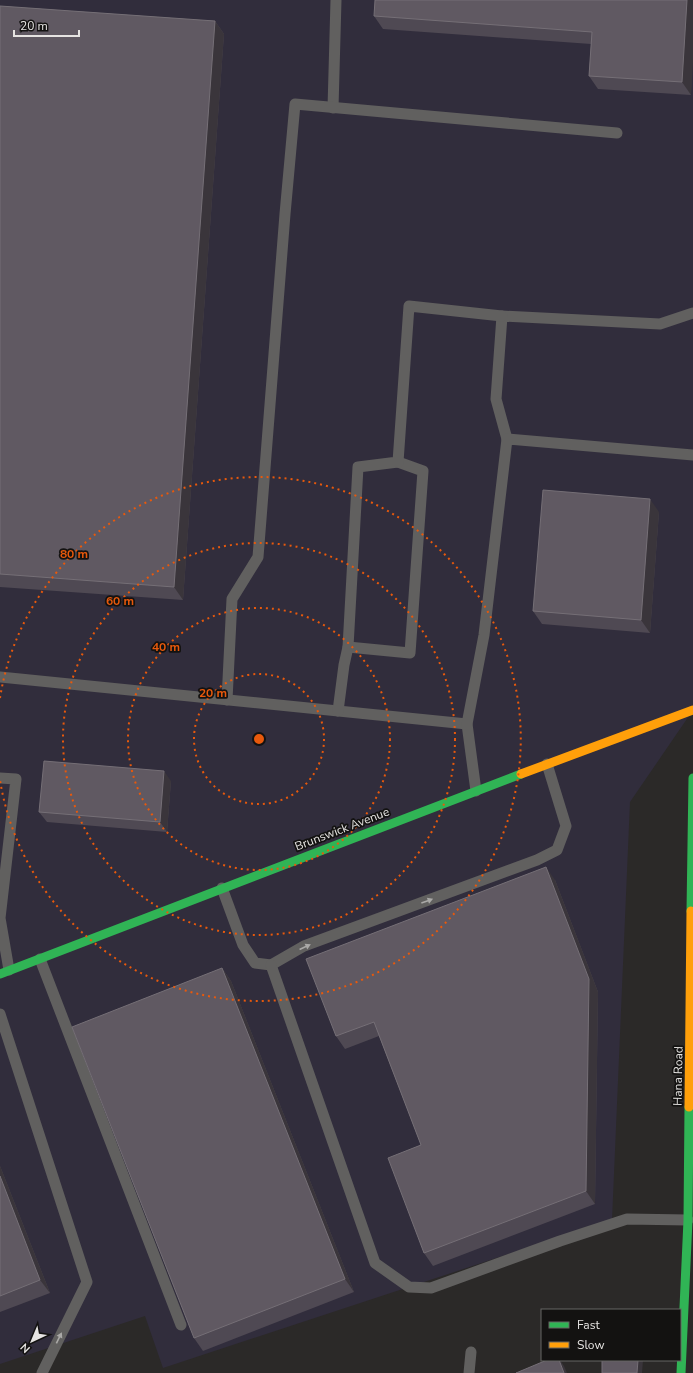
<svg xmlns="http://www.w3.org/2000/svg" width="693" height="1373" font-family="'Nunito Sans',sans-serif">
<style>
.industrial{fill:#312d3c}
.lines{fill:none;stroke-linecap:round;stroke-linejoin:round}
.lane{stroke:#61605f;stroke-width:11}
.fast{stroke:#30b455;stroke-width:9}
.slow{stroke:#ff9f0a;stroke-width:9}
.wall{fill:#4f4953}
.shaded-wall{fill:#3a353b}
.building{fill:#605962;stroke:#756f76}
.oneway{fill:#aaa9a7}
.ring{fill:none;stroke:#e8590c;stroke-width:2;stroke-dasharray:2 4}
.labels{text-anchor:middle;stroke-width:3.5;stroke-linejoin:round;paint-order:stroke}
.street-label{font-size:12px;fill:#e6e4e2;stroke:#131211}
.centre{fill:#e8590c;stroke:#131211;stroke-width:2}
.ring-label{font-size:12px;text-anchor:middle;font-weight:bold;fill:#e8590c;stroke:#131211;stroke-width:3.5;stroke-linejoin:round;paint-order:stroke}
</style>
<rect width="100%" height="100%" fill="#2b2928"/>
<path class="industrial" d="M0,0h693v710l-63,92 -18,418 -449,148 -18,-52 -145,48z"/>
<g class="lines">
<g class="lane">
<path d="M333,108l3,-108"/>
<path d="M507,439l-11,-40 6,-83 158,8 33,-11"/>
<path d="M348,647l62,6 13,-182 -25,-9"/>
<path d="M0,677l467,47"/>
<path d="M227,700l5,-101 26,-42 27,-343 10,-110 322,29"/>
<path d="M338,711l6,-46 4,-18 10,-180 40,-5 11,-156 93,10"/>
<path d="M0,778l16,1 -16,139 9,52"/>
<path d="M476,791l-9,-67 17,-89 23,-196 186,16"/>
<path d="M222,888l21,57 12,18 16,2 33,-19 233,-86 20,-10 9,-24 -19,-62"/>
<path d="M40,959l141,366"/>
<path d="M271,965l104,298 34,24 22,1 129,-47 67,-22 61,1"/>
<path d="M0,1014l87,268 -45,91"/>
<path d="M469,1373l2,-21"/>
</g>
<g class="fast">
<path d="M691,911l2,-133"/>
<path d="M0,974l521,-200"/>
<path d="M681,1373l7,-153 1,-113"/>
</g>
<g class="slow">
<path d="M521,774l172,-64"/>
<path d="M689,1107l2,-196"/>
</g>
</g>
<g class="wall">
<path d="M693,0l-2,95 -93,-6 -9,-13 2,-32 -208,-15 -9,-13z"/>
<path d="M0,6l215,15 9,13 -41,566 -183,-13z"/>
<path d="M659,512l-9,121 -108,-9 -9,-13z"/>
<path d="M171,781l-4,51 -120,-10 -8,-10z"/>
<path d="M555,880l43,112 -3,212 -162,62 -9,-13 -3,-108 -42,-109 -34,13 -9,-13z"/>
<path d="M222,968l9,13 123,311 -151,59 -9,-13z"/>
<path d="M0,1166l50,127 -50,19z"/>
</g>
<g class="shaded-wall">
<path d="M687,0h6v63l-2,32 -9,-13z"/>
<path d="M215,21l9,13 -41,566 -9,-13z"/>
<path d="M650,499l9,13 -9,121 -9,-13z"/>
<path d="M164,771l7,10 -4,51 -7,-10z"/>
<path d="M546,867l9,13 43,112 -3,212 -9,-13z"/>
<path d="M222,968l9,13 123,311 -9,-13z"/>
<path d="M0,1166l50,127 -10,-13 -40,-104z"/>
<path d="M559,1360h1l4,6 3,7h-3z"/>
<path d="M638,1360h5l-1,13h-5z"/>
</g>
<g class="building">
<path d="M375,0h312l-5,82 -93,-6 3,-44 -218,-16z"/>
<path d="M0,6l215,15 -41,566 -174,-13z"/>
<path d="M543,490l107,9 -9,121 -108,-9z"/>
<path d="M44,761l120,10 -4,51 -121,-10z"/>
<path d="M546,867l43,112 -3,212 -162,62 -36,-95 33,-13 -47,-123 -38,14 -30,-77z"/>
<path d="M222,968l123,311 -151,59 -122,-311z"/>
<path d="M0,1176l40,104 -40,16z"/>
<path d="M547,1360h12l5,13h-48z"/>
<path d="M602,1360h36l-1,13h-35z"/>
</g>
<defs><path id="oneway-solid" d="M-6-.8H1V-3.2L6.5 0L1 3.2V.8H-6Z"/></defs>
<g class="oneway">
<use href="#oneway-solid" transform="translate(427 901) rotate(-20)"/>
<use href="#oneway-solid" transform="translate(305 947) rotate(-25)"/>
<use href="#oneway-solid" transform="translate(59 1338) rotate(-64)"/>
</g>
<g class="ring">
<circle cx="259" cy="739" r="65"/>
<circle cx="259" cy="739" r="131"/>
<circle cx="259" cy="739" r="196"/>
<path d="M0 698A262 262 0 1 1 0 780"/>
</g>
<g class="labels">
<g class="street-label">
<text transform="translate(342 829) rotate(-21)" y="4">Brunswick Avenue</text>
<text transform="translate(678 1076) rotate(-89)" y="4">Hana Road</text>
</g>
</g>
<circle cx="259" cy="739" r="6" class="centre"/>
<g class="ring-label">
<text x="74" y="558">80 m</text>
<text x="120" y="605">60 m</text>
<text x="166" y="651">40 m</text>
<text x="213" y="697">20 m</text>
</g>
<rect x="541" y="1309" width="140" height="52" fill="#131211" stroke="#676665"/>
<rect x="549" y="1322" width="20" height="6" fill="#30b455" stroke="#676665"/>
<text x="577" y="1329" font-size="12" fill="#e6e4e2">Fast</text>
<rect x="549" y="1342" width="20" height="6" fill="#ff9f0a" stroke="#676665"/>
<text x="577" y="1349" font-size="12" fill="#e6e4e2">Slow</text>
<g transform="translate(32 1341) rotate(224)" stroke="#131211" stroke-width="3" paint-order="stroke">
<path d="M0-3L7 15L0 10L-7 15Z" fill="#e6e4e2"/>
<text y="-6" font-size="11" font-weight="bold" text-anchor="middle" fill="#e6e4e2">N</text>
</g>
<path d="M14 30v6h65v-6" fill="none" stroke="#e6e4e2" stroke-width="2"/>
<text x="20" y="30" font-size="12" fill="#e6e4e2" stroke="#131211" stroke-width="3" paint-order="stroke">20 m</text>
</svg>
